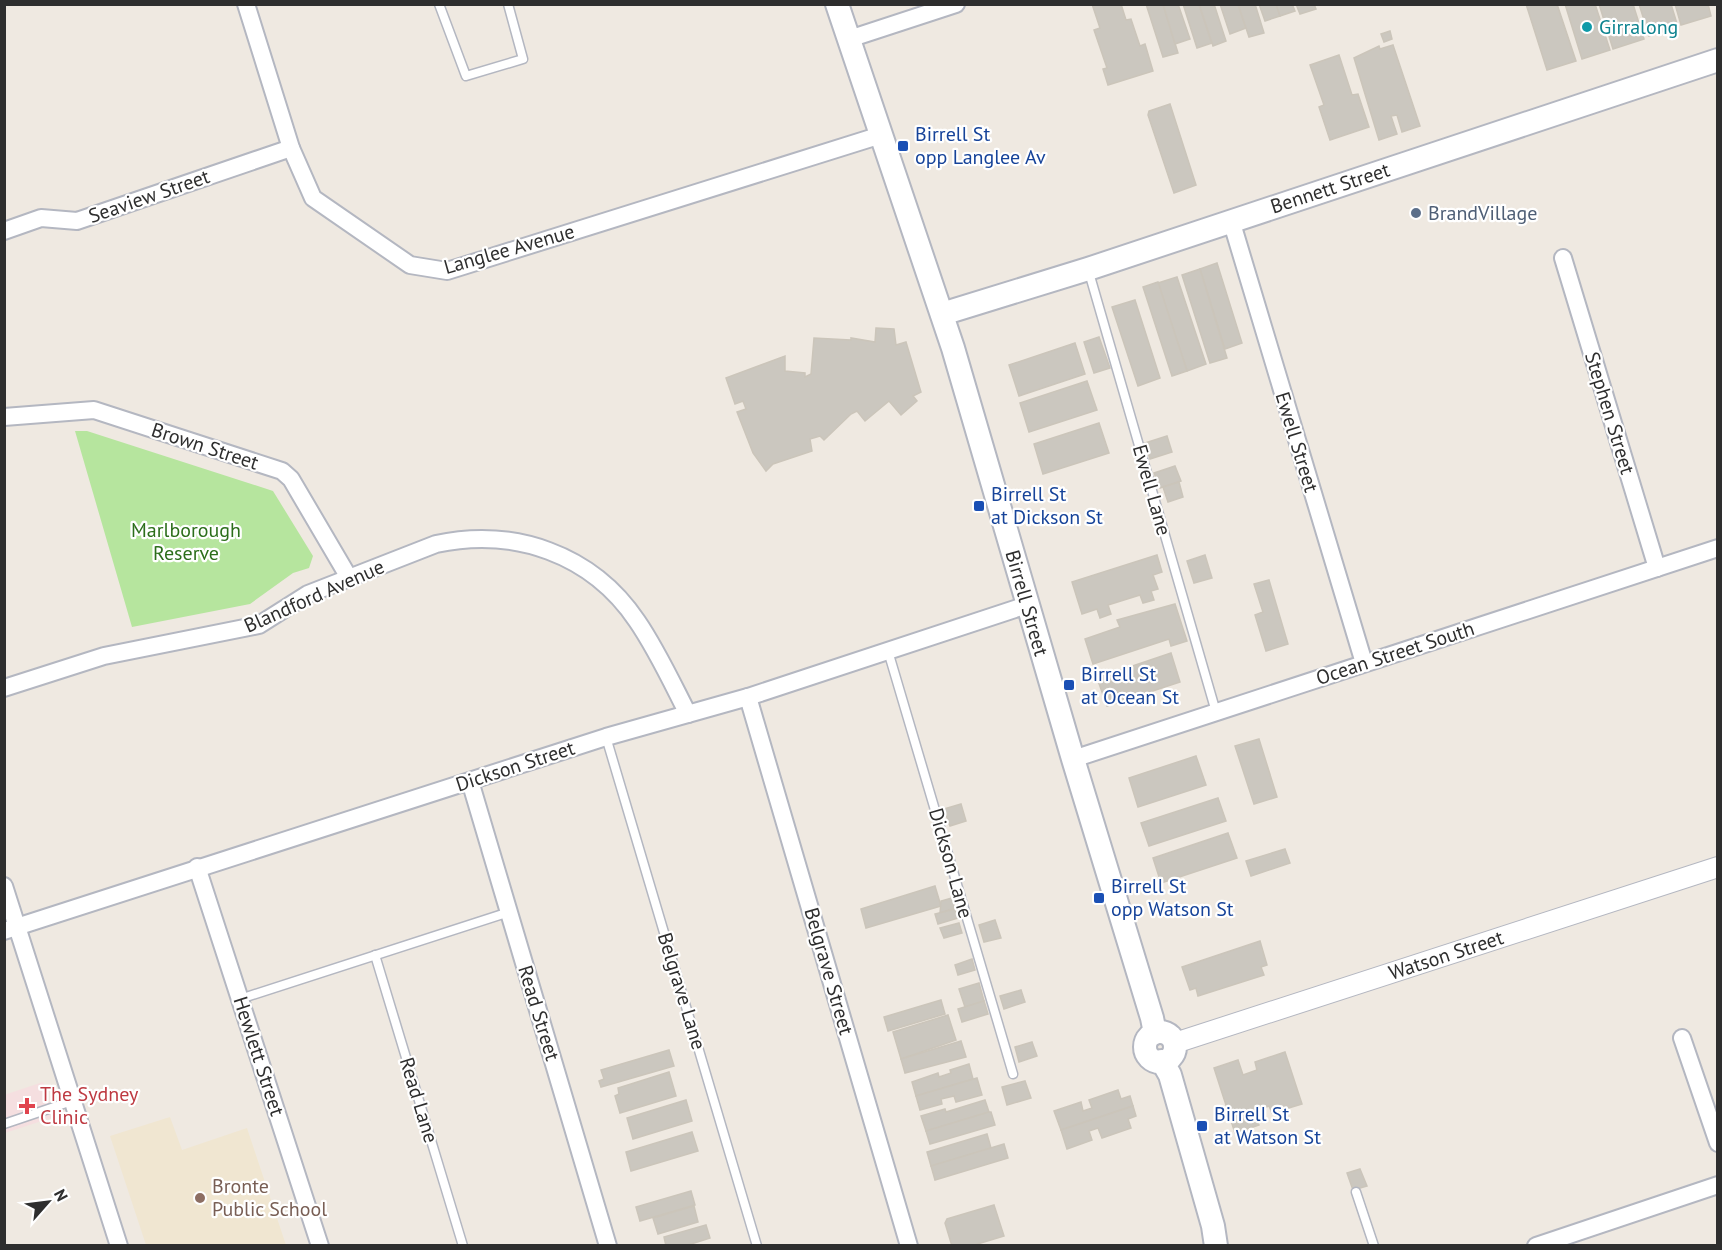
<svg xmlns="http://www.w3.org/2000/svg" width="1722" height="1250" font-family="'PT Sans',sans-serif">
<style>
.education{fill:#f0e6d1}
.medical{fill:#f5dfe0}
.green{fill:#b6e59e}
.building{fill:#cbc7bf;stroke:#cbc5ba;stroke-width:1.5}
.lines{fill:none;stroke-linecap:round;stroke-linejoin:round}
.service-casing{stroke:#b4b7c1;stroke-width:11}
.minor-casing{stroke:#b4b7c1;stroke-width:20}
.tertiary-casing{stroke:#b4b7c1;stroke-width:22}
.secondary-casing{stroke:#b4b7c1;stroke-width:26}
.service{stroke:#fff;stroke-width:8}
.minor{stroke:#fff;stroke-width:16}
.tertiary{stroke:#fff;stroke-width:20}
.secondary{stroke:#fff;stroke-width:22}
.culture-dot{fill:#0f9aa8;stroke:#fff;stroke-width:2}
.transit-dot{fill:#1a4fb4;stroke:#fff;stroke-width:2}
.service-dot{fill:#5c6f8a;stroke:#fff;stroke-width:2}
.health-dot{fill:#e0444e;stroke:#fff;stroke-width:2}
.education-dot{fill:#8d6e63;stroke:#fff;stroke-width:2}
.labels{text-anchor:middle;stroke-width:4.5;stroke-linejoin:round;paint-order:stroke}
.culture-label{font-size:20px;fill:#0d838f;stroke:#fff;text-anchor:start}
.transit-label{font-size:20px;fill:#164399;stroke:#fff;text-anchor:start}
.street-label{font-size:20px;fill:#2e2e2e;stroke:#fff}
.service-label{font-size:20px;fill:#4e5e75;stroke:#fff;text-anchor:start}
.park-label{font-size:20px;fill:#2c6e1b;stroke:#fff}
.health-label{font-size:20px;fill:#be3a42;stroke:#fff;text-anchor:start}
.education-label{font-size:20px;fill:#785e54;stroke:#fff;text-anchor:start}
</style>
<rect width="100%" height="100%" fill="#efe9e1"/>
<path class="education" d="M170,1117l12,33 65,-22 39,117h-140l-36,-109z"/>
<path class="medical" d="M43,1082l11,35 -49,16 -1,-38z"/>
<path class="green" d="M75,431h12l186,60 40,65 -4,12 -16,5 -43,31 -118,23z"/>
<g class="building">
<path d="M1092,4h29l5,16 5,-1 9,27 5,-2 8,27 -45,14 -5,-16 4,-1 -13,-38 6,-2z"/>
<path d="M1146,4h17l15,49 -15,4z"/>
<path d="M1163,4h15l12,35 -15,5z"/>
<path d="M1183,4h16l13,39 -15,5z"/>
<path d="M1199,4h15l12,37 -13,5z"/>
<path d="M1220,4h18l8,24 -16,6z"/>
<path d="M1238,4h17l9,29 -15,4z"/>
<path d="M1259,4h17l4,12 -15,5z"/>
<path d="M1276,4h16l3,7 -15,5z"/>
<path d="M1296,4h18l2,5 -16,5z"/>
<path d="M1526,4h31l19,57 -29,9z"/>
<path d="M1565,4h30l15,46 -28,9z"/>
<path d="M1599,4h34l11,35 -31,10z"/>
<path d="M1639,4h32l7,23 -29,9z"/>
<path d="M1675,4h33l3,12 -30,9z"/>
<path d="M1390,31l2,8 -8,3 -3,-8z"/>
<path d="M1393,45l27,81 -18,6 -5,-17 -6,1 6,18 -18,6 -25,-82 25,-12 1,3z"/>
<path d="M1339,55l13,40 6,-1 11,33 -39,13 -11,-33 5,-2 -14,-40z"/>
<path d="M1170,104l26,81 -22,8 -26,-78 1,-4z"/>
<path d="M1217,263l25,80 -17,6 -25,-80z"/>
<path d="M1200,269l27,89 -17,5 -28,-88z"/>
<path d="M1177,277l29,87 -19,7 -29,-88z"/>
<path d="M1158,282l29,89 -15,5 -29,-89z"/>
<path d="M1135,300l25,78 -22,8 -26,-79z"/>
<path d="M876,328l18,1 2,16 10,-3 15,50 -8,4 4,5 -16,14 -12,-14 -24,20 -8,-10 -6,3 -27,26 -4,-4 -10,3 2,12 -39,13 -7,7 -13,-18 -16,-41 9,-3 -3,-8 -8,3 -9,-26 59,-22v15l20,2v4l6,-3 3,-36 37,2v-2l24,4z"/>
<path d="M1099,337l11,31 -16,5 -10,-31z"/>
<path d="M1075,343l10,31 -66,22 -10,-31z"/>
<path d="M1087,381l10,29 -68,22 -9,-29z"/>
<path d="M1099,423l10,30 -66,21 -9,-30z"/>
<path d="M1167,436l5,16 -22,7 -5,-16z"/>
<path d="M1175,466l6,15 -21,7 -6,-15z"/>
<path d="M1179,482l4,15 -15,5 -5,-15z"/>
<path d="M1157,555l5,17 -9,3 5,14 -7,2 3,9 -11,3 -3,-8 -32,10 3,9 -11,4 -3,-9 -15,5 -10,-32z"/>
<path d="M1205,555l7,23 -18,5 -7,-22z"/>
<path d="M1269,580l19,64 -22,7 -11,-36 8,-3 -9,-28z"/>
<path d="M1175,604l12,37 -16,5 -2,-7 -76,25 -8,-25 35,-12 -3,-7z"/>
<path d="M1171,653l9,29 -73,24 -10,-28z"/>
<path d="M1259,739l18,58 -23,7 -19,-58z"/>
<path d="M1196,756l10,29 -68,22 -9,-29z"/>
<path d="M1218,798l8,23 -77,25 -8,-23z"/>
<path d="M961,804l5,17 -16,5 -6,-17z"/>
<path d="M1228,833l9,25 -76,25 -8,-25z"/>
<path d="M1285,849l5,14 -39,13 -5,-15z"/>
<path d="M935,886l6,20 -75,22 -5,-19z"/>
<path d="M952,898l3,10 -15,5 1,-12z"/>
<path d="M955,909l3,9 -20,6 -3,-10z"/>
<path d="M995,920l6,18 -17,4 -5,-17z"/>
<path d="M959,923l3,10 -18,5 -4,-10z"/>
<path d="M1260,941l7,24 -6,2 3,8 -66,21 -2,-8 -6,2 -8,-23z"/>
<path d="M972,959l3,11 -17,5 -3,-10z"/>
<path d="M979,983l5,18 -19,6 -6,-18z"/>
<path d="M1021,990l4,12 -21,7 -4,-13z"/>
<path d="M941,1000l4,14 -57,17 -4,-14z"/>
<path d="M984,1001l4,13 -26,8 -4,-13z"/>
<path d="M948,1015l8,25 -55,19 -8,-27z"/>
<path d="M961,1041l5,16 -61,16 -4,-14z"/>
<path d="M1032,1042l5,14 -18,6 -4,-15z"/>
<path d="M669,1050l5,16 -73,21 -2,-6 5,-2 -3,-9z"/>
<path d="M1285,1052l17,52 -30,9 -3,-7 -14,5 4,14 -24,8 -21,-65 24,-8 5,15 14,-5 -2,-8z"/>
<path d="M969,1064l4,15 -57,17 -4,-14 26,-9 1,4 12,-4 -1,-3z"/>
<path d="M669,1072l7,24 -56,17 -5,-17 4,-2 -1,-6z"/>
<path d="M977,1078l5,17 -26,7 -2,-6 -13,3 1,5 -22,6 -4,-14z"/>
<path d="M1025,1081l6,17 -24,7 -5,-18z"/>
<path d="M1118,1090l3,9 9,-3 3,10 -72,24 -7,-19 27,-9 2,9 9,-3 -3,-8z"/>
<path d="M686,1100l6,21 -59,18 -6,-21z"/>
<path d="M985,1100l4,12 -63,19 -5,-15 24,-7 1,3z"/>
<path d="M1133,1106l3,10 -8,3 3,9 -29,10 -4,-10 -9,3 3,9 -25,9 -6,-19z"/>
<path d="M989,1112h2l4,13 -65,19 -4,-13z"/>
<path d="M692,1132l6,19 -67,20 -5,-19z"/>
<path d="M987,1134l4,14 -60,18 -4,-14z"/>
<path d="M1004,1144l4,14 -73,22 -4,-14z"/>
<path d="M1360,1169l7,17 -14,4 -6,-17z"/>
<path d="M691,1191l4,14 -55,16 -4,-14z"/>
<path d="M994,1205l10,31 -33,10h-19l-7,-23 2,-4z"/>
<path d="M694,1206l4,16 -40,12 -5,-16z"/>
<path d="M706,1225l4,13 -25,8h-19l-2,-9z"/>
</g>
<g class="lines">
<defs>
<g id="service">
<path d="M439,4l27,72 57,-17 -15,-55"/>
<path d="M1088,269l128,443"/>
<path d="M888,651l125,423"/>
<path d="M606,737l151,509"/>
<path d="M375,955l88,291"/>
<path d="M240,999l269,-87"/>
<path d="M4,1124l68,-23"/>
<path d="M1356,1192l18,54"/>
</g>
<g id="minor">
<path d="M246,4l45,144 22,50 97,67 37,6 434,-136"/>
<path d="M849,39l107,-35"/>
<path d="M1231,220l133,443"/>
<path d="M4,231l37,-13 36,3 214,-73"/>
<path d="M1563,258l94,310"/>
<path d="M4,417l90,-7 188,61 9,8 57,97"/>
<path d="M4,688l100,-32 155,-31 49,-31 128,-50c78,-17 156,10 201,77 20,29 35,62 51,93"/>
<path d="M748,697l161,549"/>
<path d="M1073,759l645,-211"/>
<path d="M470,781l138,465"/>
<path d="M197,867l123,379"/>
<path d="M4,886l115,360"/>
<path d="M4,931l602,-194 142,-40 279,-92"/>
<path d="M1682,1038l36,105"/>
<path d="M1536,1246l182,-61"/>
</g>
<path id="tertiary" d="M1175,1043l543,-176"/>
<g id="secondary">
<path d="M837,4l116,344 120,411 79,259 3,15"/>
<path d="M942,314l146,-45 630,-209"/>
<circle cx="1160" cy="1047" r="15"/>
<path d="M1162,1061l8,14 43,151 3,20"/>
</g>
</defs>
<use href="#service" class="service-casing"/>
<use href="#minor" class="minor-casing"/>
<use href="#tertiary" class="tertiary-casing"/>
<use href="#secondary" class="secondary-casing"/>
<use href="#service" class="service"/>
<use href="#minor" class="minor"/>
<use href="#tertiary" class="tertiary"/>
<use href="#secondary" class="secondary"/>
</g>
<circle class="culture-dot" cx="1587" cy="27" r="6"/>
<g class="transit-dot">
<rect x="897" y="140" width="12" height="12" rx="3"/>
<rect x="973" y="500" width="12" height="12" rx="3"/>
<rect x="1063" y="679" width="12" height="12" rx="3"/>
<rect x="1093" y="892" width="12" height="12" rx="3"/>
<rect x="1196" y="1120" width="12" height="12" rx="3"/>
</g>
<circle class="service-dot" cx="1416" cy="213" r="6"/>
<path class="health-dot" d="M24 1097h6v6h6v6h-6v6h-6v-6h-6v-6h6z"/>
<circle class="education-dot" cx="200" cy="1198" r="6"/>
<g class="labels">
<g class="culture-label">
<text x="1599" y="34">Girralong</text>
</g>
<g class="transit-label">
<text x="915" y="141">Birrell St<tspan x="915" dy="23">opp Langlee Av</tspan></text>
<text x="991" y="501">Birrell St<tspan x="991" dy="23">at Dickson St</tspan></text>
<text x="1081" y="681">Birrell St<tspan x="1081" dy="23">at Ocean St</tspan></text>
<text x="1111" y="893">Birrell St<tspan x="1111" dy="23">opp Watson St</tspan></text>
<text x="1214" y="1121">Birrell St<tspan x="1214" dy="23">at Watson St</tspan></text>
</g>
<g class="street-label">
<text transform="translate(1330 188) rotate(-18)" y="7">Bennett Street</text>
<text transform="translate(149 196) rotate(-19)" y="7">Seaview Street</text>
<text transform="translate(509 249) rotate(-16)" y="7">Langlee Avenue</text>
<text transform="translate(1610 413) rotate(73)" y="7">Stephen Street</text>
<text transform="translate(1297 442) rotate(73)" y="7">Ewell Street</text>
<text transform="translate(205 446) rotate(18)" y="7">Brown Street</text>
<text transform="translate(1152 490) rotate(74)" y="7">Ewell Lane</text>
<text transform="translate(314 596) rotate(-24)" y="7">Blandford Avenue</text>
<text transform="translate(1027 603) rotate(74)" y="7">Birrell Street</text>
<text transform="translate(1395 653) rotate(-18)" y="7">Ocean Street South</text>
<text transform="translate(515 766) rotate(-18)" y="7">Dickson Street</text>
<text transform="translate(951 863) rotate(74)" y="7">Dickson Lane</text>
<text transform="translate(1446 955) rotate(-18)" y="7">Watson Street</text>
<text transform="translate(829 971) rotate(74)" y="7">Belgrave Street</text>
<text transform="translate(682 991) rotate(73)" y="7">Belgrave Lane</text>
<text transform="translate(539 1013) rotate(73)" y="7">Read Street</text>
<text transform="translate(259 1056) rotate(72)" y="7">Hewlett Street</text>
<text transform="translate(419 1100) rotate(73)" y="7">Read Lane</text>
</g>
<g class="service-label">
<text x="1428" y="220">BrandVillage</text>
</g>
<g class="park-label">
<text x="186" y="537">Marlborough<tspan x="186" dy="23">Reserve</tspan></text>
</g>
<g class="health-label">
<text x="40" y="1101">The Sydney<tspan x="40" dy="23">Clinic</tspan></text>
</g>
<g class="education-label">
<text x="212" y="1193">Bronte<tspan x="212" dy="23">Public School</tspan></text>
</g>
</g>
<rect width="1722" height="1250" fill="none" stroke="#2e2e2e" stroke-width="12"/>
<g transform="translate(48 1202) rotate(62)" stroke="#ffffff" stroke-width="4.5" paint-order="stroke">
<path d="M0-4.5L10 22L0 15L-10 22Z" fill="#2e2e2e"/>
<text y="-9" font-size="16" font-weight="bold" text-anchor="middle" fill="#2e2e2e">N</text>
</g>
</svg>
